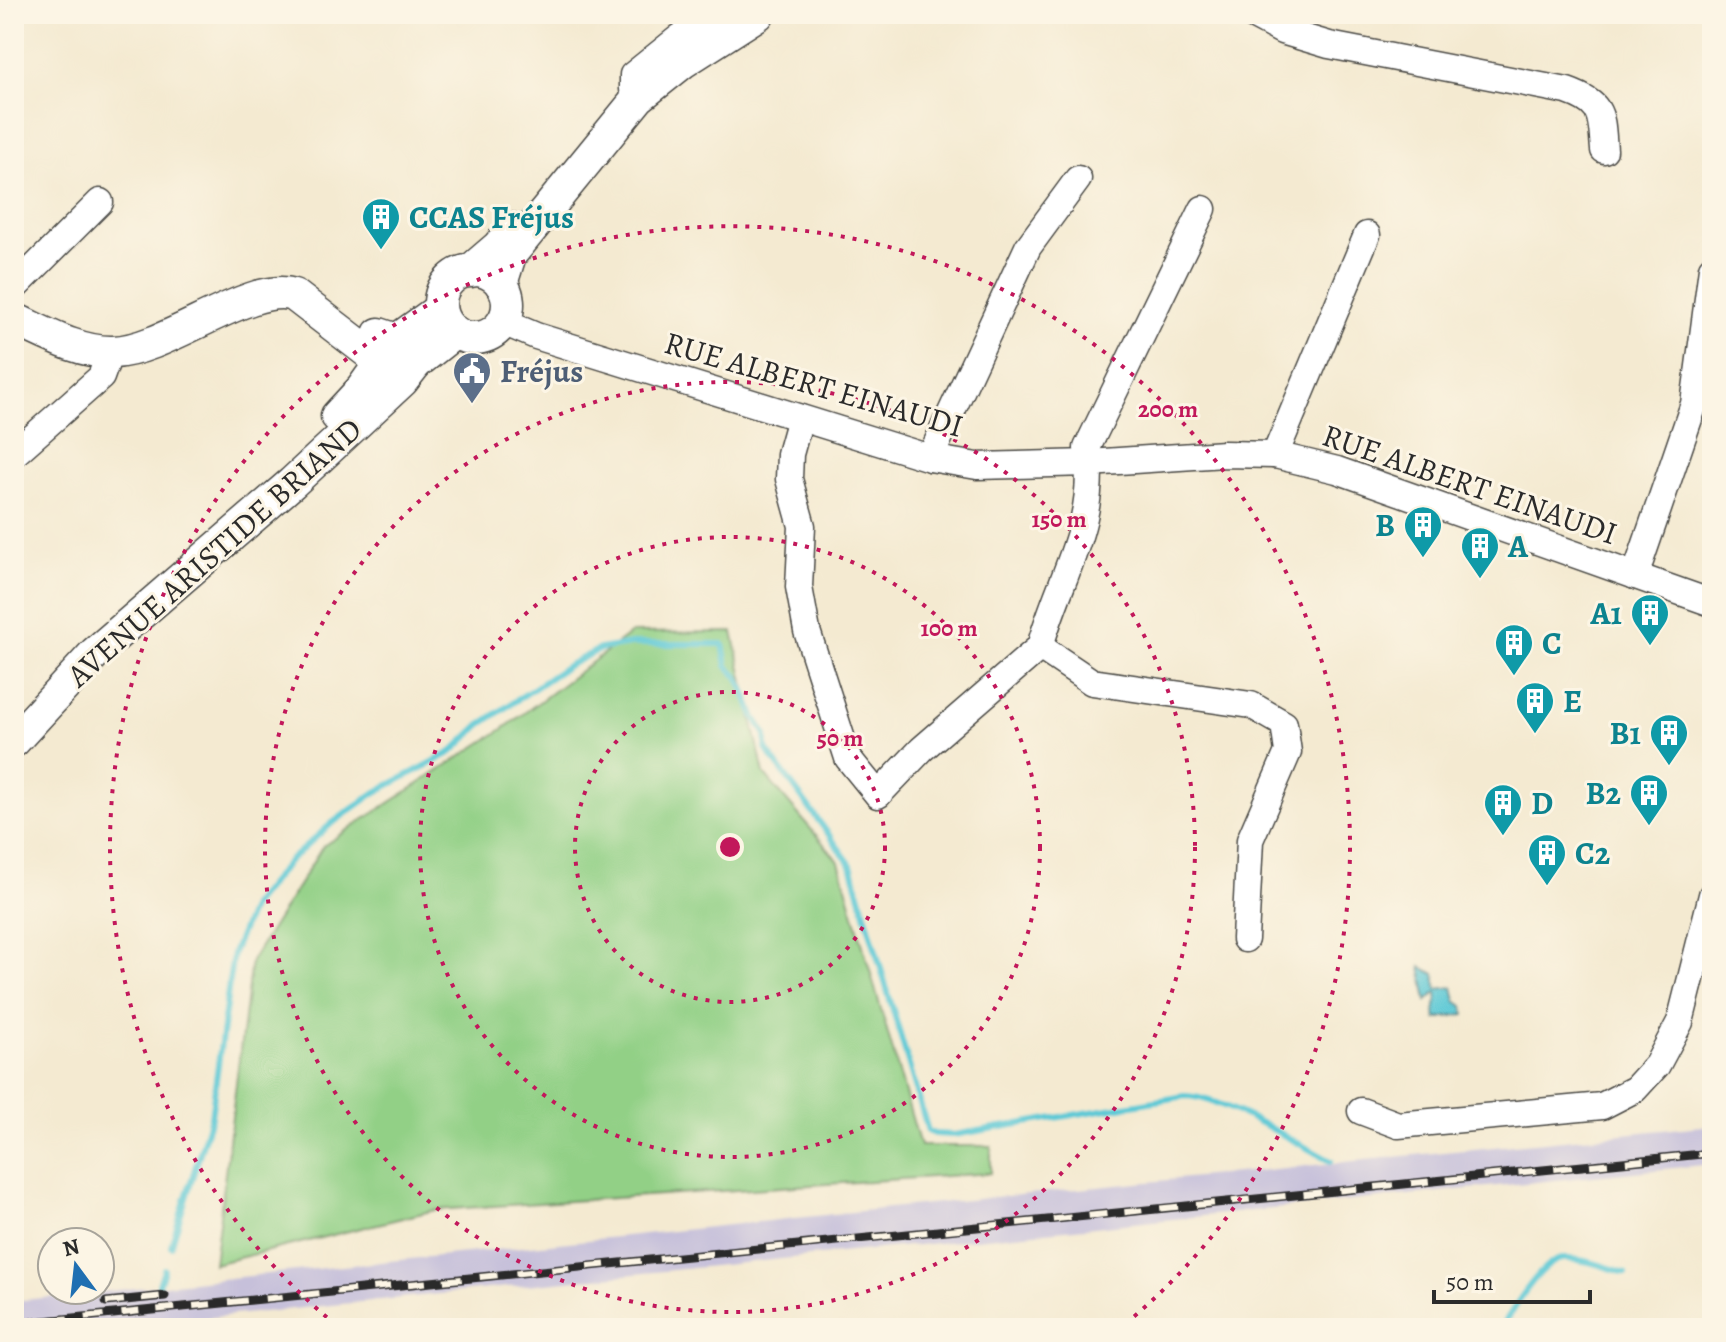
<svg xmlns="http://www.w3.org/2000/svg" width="1726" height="1342" font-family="Alegreya,serif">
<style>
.industrial{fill:#c6c0da}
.green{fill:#92d086;stroke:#5e7e58;stroke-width:2}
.water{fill:#5dc9d6;stroke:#447a80;stroke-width:2}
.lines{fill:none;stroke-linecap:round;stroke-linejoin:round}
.stream{stroke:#5dc9d6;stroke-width:6}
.minor-casing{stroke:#494844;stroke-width:29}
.major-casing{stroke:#494844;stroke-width:35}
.minor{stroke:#fff;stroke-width:26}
.major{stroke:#fff;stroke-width:32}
.rail-casing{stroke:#2b2b2b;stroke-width:9}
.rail{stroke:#fcf5e5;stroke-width:6;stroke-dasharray:18;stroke-linecap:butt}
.ring{fill:none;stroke:#c2185b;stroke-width:4;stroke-dasharray:4 8}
.labels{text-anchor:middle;stroke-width:6;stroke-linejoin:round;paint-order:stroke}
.culture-label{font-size:32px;font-weight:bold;fill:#0d838f;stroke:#fcf5e5;text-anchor:start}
.service-label{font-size:32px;font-weight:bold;fill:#4e5e75;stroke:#fcf5e5;text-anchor:start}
.street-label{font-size:32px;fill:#2b2b2b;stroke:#fcf5e5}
.centre{fill:#c2185b;stroke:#fcf5e5;stroke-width:4}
.ring-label{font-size:24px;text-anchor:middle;font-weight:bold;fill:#c2185b;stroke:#fcf5e5;stroke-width:6;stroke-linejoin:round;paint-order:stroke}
</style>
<rect width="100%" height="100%" fill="#fcf5e5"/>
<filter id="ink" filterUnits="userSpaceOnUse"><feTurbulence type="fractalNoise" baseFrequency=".0125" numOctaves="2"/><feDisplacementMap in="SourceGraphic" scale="16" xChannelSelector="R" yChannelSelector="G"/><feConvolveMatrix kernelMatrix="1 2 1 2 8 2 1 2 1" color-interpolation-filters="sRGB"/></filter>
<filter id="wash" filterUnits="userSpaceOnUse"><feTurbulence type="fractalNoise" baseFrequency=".006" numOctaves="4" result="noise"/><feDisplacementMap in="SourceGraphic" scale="32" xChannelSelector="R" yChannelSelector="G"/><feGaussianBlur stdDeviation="1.8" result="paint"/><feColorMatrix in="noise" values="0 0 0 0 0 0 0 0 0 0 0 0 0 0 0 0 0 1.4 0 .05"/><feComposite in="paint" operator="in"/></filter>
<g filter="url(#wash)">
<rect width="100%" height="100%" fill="#f4ead1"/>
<path class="industrial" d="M1712,1125v39l-1606,164h-92v-27l885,-94z"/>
<path class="green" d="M733,632l31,142 75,88 81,284h71v27l-556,37 -221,54 37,-303 72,-115 180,-117 128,-96z"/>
<path class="water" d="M1421,967l14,7 2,15 16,-2 3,14 7,5 2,8 -29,5c-3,-11 3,-17 1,-27l-10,9z"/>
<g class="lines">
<g class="stream">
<path d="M171,1246l40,-129 22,-164 19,-47 36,-44 43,-38 45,-32 76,-40 28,-27 87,-59 33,-17 31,-5h92l4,22 12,12 15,38 12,19v14l85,116 77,266 6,3 20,1 231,-39c38,1 109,46 146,65"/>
<path d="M159,1285l5,-16"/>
<path d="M159,1328l1,-4"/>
<path d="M1501,1328c12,-18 40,-68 62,-69 21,-1 43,8 62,14"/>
</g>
</g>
</g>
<g filter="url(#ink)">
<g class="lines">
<defs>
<g id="minor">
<path d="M1250,14l32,17 47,14 238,46c37,13 34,24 37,59"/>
<path d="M633,89v-14l46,-37 37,-24"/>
<path d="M14,288l86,-86"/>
<path d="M503,322l33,14 394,122 47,8 112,-3 135,-9 51,1 62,15 375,133"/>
<path d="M800,418l-10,36 -1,25 13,47 -3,61 8,44 41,127 30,37 44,-46 118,-102 52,35 159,23 33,19 4,28 -38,88 -5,99"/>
<path d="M14,454l87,-77 9,-25"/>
<path d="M1275,455l92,-220"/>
<path d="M930,458l98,-211 50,-68"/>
<path d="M1635,576l59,-172 18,-136"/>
<path d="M1040,647c19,-70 58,-123 47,-199l116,-239"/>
<path d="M1361,1111l37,14 204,-19 33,-17 22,-24 23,-43 32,-127"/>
</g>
<g id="major">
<circle cx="474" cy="304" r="34"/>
<path d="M470,271l28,-24 15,-18"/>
<path d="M501,284l9,-29 129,-158 44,-35 75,-48"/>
<path d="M14,319c31,14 65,34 99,33 53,-1 139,-72 181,-57l87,67 16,5 19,-4 39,-31"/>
<path d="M379,334l18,6 43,-31"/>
<path d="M337,416l25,-27 35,-49"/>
<path d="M14,741l81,-88 197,-170 110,-102 14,-18"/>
</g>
</defs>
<use href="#minor" class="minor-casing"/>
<use href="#major" class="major-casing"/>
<use href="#minor" class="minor"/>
<use href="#major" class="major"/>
<defs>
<g id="rail">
<path d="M106,1302l59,-6"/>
<path d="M14,1324l1698,-171"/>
</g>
</defs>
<use href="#rail" class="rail-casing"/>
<use href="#rail" class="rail"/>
</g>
</g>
<g class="ring">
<circle cx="730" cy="847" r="155"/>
<circle cx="730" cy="847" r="310"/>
<circle cx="730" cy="847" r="465"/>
<path d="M336 1325A620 620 0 1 1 1124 1325"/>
</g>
<defs>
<symbol id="building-pin" viewBox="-11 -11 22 30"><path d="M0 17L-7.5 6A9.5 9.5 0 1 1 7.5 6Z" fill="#0f9aa8" stroke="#fcf5e5"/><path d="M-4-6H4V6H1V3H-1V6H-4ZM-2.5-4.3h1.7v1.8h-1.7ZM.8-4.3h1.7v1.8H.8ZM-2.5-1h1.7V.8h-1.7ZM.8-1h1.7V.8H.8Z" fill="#fff"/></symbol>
<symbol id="civic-pin" viewBox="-11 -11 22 30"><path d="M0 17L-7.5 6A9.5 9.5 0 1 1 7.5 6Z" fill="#5c6f8a" stroke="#fcf5e5"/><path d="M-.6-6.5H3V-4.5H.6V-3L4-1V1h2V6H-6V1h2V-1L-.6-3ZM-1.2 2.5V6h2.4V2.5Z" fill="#fff"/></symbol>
</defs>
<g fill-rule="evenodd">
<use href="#building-pin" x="359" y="195" width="44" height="60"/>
<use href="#civic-pin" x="450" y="349" width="44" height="60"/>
<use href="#building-pin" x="1401" y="503" width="44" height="60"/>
<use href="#building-pin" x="1458" y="524" width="44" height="60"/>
<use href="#building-pin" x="1628" y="591" width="44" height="60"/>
<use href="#building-pin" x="1492" y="621" width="44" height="60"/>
<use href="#building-pin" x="1513" y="679" width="44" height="60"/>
<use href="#building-pin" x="1647" y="711" width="44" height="60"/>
<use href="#building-pin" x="1627" y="771" width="44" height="60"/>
<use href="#building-pin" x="1481" y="781" width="44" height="60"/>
<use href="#building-pin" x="1525" y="831" width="44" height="60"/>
</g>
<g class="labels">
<g class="culture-label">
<text x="409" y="228">CCAS Fréjus</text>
<text x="1395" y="536" text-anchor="end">B</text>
<text x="1508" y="557">A</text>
<text x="1622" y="624" text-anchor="end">A1</text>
<text x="1542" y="654">C</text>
<text x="1563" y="712">E</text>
<text x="1641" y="744" text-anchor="end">B1</text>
<text x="1621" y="804" text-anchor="end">B2</text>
<text x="1531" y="814">D</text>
<text x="1575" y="864">C2</text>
</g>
<g class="service-label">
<text x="500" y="382">Fréjus</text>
</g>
<g class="street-label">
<text transform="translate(814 384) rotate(16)" y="11">RUE ALBERT EINAUDI</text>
<text transform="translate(1470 484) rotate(19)" y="11">RUE ALBERT EINAUDI</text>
<text transform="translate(214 552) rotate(-42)" y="11">AVENUE ARISTIDE BRIAND</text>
</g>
</g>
<circle cx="730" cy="847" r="12" class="centre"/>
<g class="ring-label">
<text x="1168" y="417">200 m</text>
<text x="1059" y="527">150 m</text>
<text x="949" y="636">100 m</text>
<text x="840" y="746">50 m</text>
</g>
<rect width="1726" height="1342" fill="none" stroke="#fcf5e5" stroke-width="48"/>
<g transform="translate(76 1266) rotate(345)"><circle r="38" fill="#fcf5e5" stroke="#a8a49b" stroke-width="2"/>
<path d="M0-6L14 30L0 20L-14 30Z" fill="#1f6fb2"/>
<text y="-12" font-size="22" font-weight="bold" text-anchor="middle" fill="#2b2b2b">N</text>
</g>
<path d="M1434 1290v12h156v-12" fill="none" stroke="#2b2b2b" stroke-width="4"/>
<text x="1446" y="1290" font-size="24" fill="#2b2b2b" stroke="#fcf5e5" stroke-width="6" paint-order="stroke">50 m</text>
</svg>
